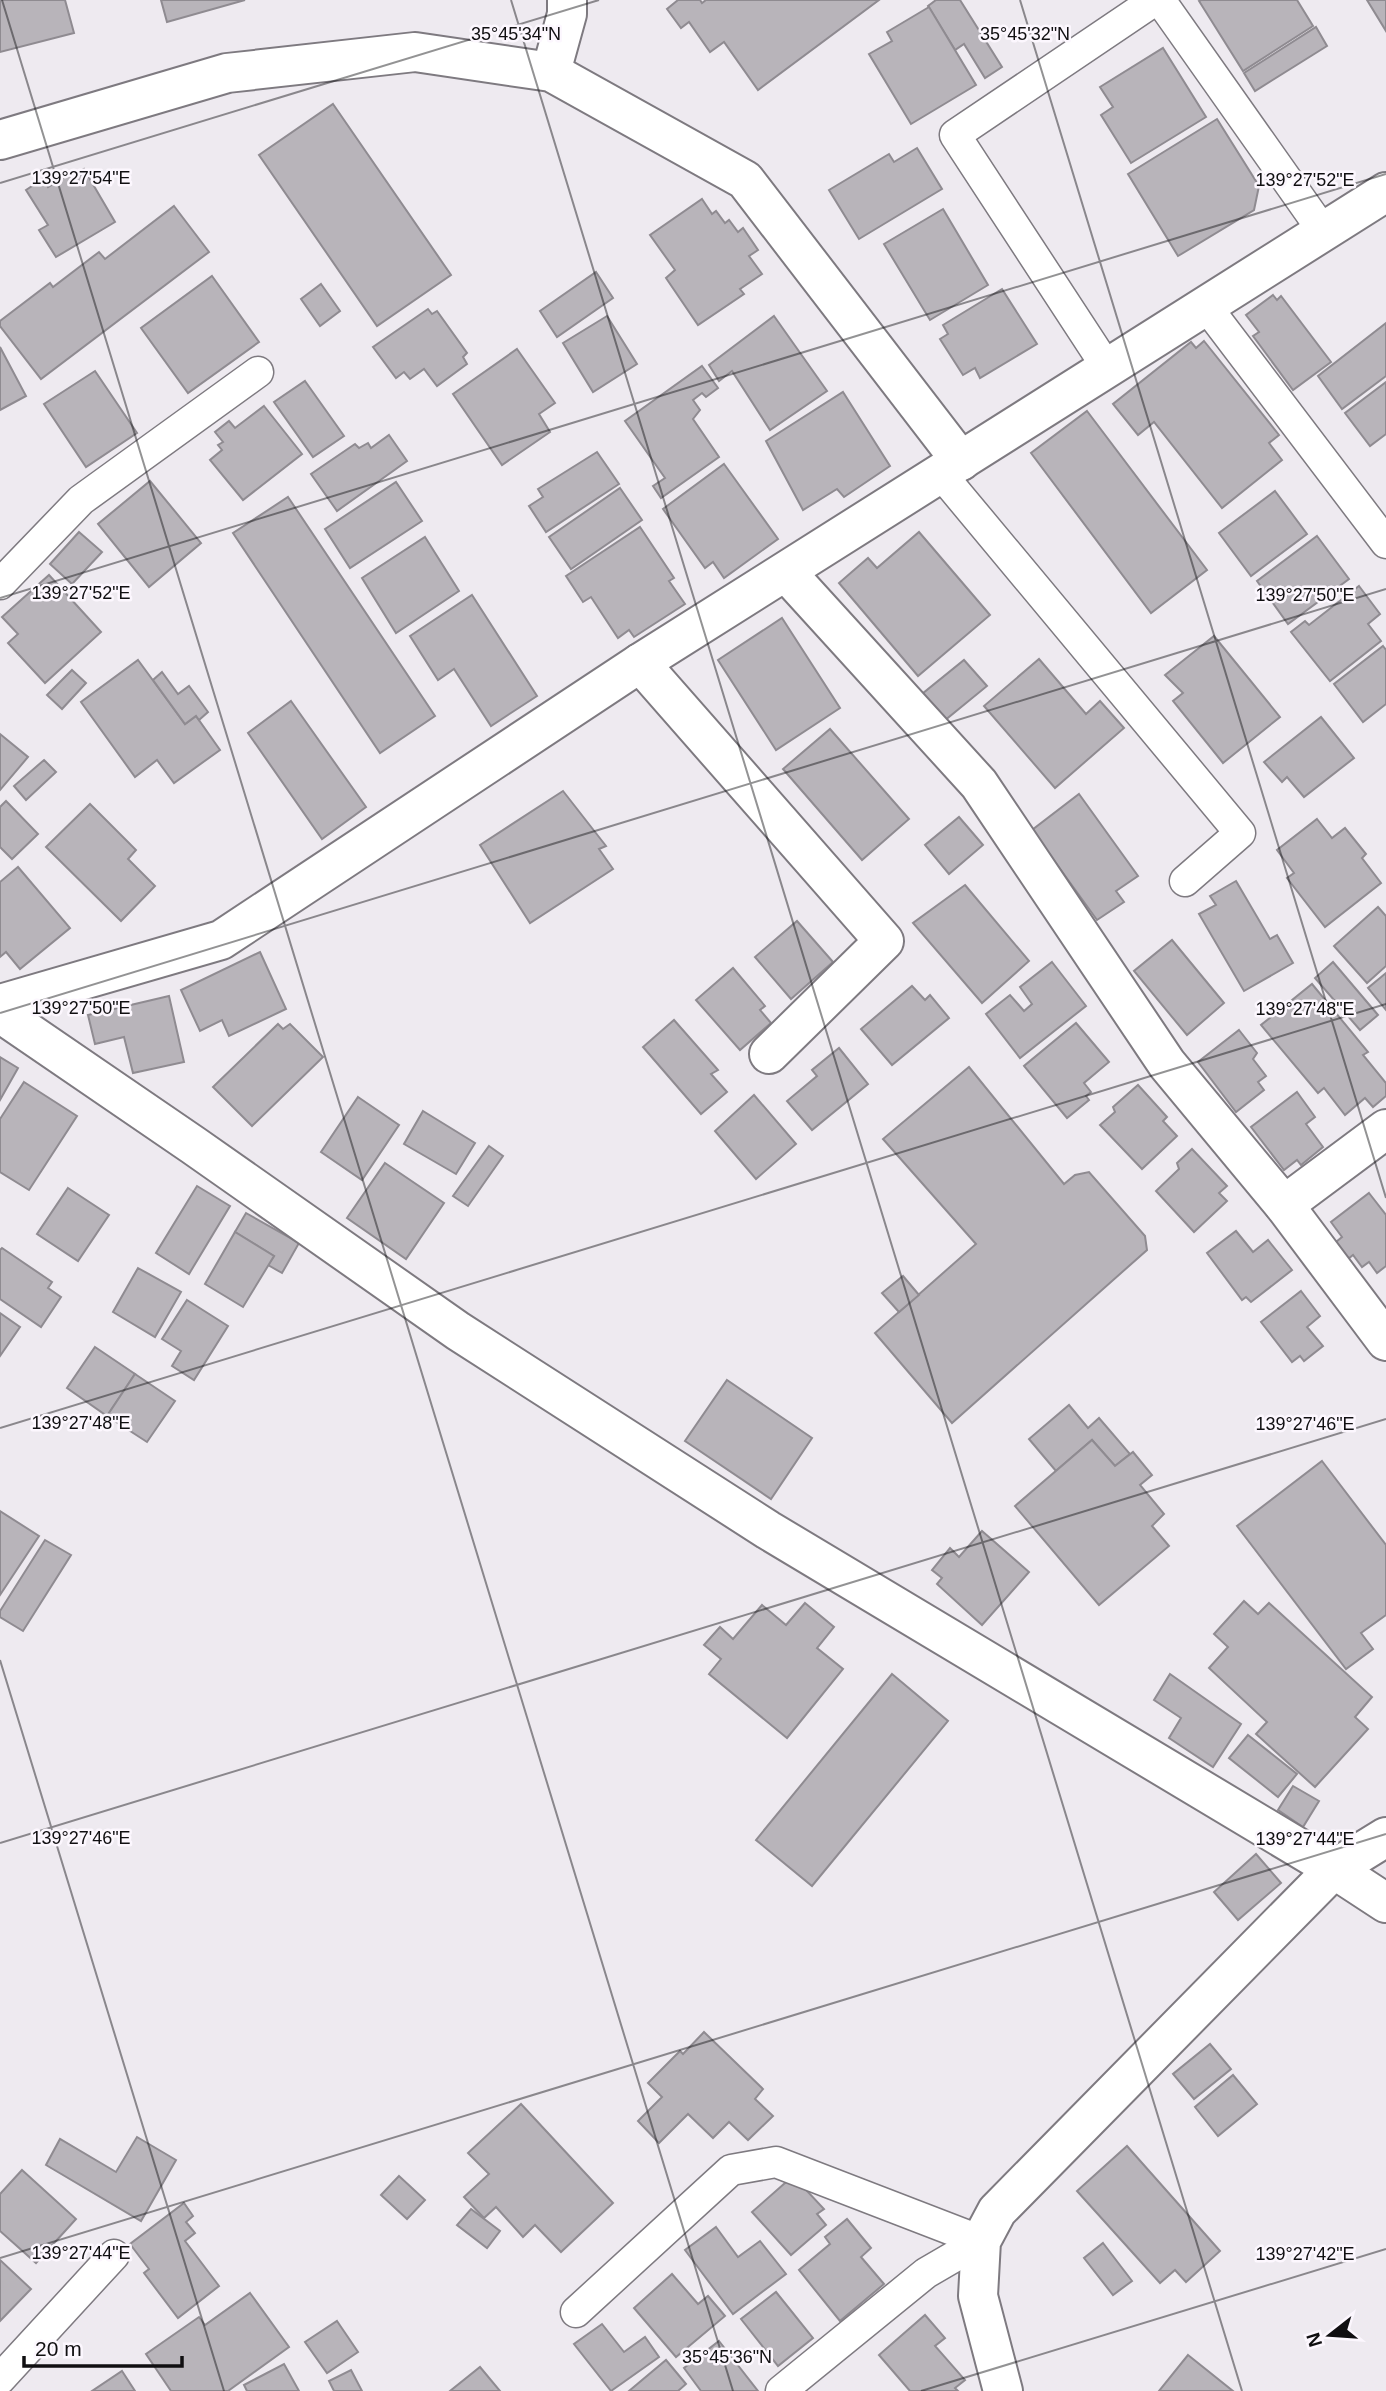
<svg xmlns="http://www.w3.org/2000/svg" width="1386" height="2391" font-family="Helvetica,sans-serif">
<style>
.building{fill:#b8b4ba;stroke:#8f8b91;stroke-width:2}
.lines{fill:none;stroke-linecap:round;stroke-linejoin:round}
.service-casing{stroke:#7e7a80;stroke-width:33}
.minor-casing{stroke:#7e7a80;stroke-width:42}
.tertiary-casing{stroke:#7e7a80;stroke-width:42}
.service{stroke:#fff;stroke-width:30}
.minor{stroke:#fff;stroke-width:38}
.tertiary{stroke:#fff;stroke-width:38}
.ticks{fill:none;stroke:#100f11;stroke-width:2;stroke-opacity:0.45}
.ticks-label{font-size:18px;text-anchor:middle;fill:#100f11;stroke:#fcf7fe;stroke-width:5;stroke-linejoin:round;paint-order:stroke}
</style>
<rect width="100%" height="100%" fill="#eeeaf0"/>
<g class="building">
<path d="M0,0h65l9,33 -74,19z"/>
<path d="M161,0h84l-78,22z"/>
<path d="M678,0h22l2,3 4,-3h173l-121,90 -34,-48 -14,10 -21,-30 -8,6 -14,-19z"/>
<path d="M936,0h24l42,67 -17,11 -21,-34 -9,6 -27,-44z"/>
<path d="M1201,0h96l16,26 -70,45 -44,-70z"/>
<path d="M1367,0h19v31z"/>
<path d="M929,7l47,78 -65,39 -42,-70 23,-13 -5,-9z"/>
<path d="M1316,27l11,19 -72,45 -11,-18z"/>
<path d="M1163,48l43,69 -75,46 -30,-48 12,-8 -13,-20z"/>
<path d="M333,104l118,171 -74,51 -118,-171z"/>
<path d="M1217,119l42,67 -5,24 -76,46 -50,-82z"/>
<path d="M917,148l25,41 -83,50 -30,-49 60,-36 5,8z"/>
<path d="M84,169l31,53 -59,35 -17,-27 9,-5 -22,-35 17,-11 5,8 24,-15 2,3z"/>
<path d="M702,199l10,15 4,-3 9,12 4,-3 9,12 5,-4 15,22 -9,6 13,18 -22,15 4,5 -46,31 -32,-47 9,-8 -25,-35z"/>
<path d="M174,206l35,46 -168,127 -41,-53v-5l50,-38 3,4 46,-35 6,7z"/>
<path d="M943,209l45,76 -58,35 -46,-76z"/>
<path d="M596,272l17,26 -56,39 -17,-26z"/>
<path d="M212,276l47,66 -71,51 -47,-65z"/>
<path d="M321,284l19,27 -20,15 -19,-27z"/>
<path d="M1002,289l35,55 -57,34 -5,-10 -12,7 -23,-36 8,-5 -5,-9z"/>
<path d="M1273,295l4,5 4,-4 50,66 -38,28 -40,-54 6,-4 -13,-17z"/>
<path d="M428,309l4,5 5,-3 30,42 -4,4 4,7 -30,22 -13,-17 -14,10 -6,-7 -8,6 -23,-31z"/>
<path d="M607,316l30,48 -44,28 -30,-49z"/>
<path d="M774,316l53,75 -57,39 -38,-59 -13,10 -10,-16z"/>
<path d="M1386,323v53l-44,33 -24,-33z"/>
<path d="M1204,341l75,94 -10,8 13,17 -60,48 -68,-86 -16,13 -25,-31 78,-62 5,6z"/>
<path d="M0,347l26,49 -26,14z"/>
<path d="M517,349l38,54 -16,11 11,18 -48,33 -49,-71z"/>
<path d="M702,366l16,22 -12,9 -4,-4 -9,7 7,10 -7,9 26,38 -58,41 -8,-12 12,-8 -40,-57z"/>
<path d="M95,371l42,62 -51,34 -42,-63z"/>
<path d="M305,381l39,55 -31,21 -39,-55z"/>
<path d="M1386,382v52l-16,12 -25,-33z"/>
<path d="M843,392l47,74 -46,31 -7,-8 -34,21 -37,-69z"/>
<path d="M264,406l38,48 -59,46 -33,-40 12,-10 -4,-5 5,-3 -8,-10 14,-11 6,7z"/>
<path d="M1087,411l120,159 -56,43 -120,-160z"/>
<path d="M389,435l18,26 -70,50 -26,-37 44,-30 4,4 9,-5 3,5z"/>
<path d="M597,452l22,32 -73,48 -17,-26 14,-9 -5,-8z"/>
<path d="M724,464l54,75 -54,39 -11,-16 -8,6 -42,-59z"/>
<path d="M150,481l51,62 -52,44 -51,-63z"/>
<path d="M396,482l26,39 -72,47 -25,-39z"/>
<path d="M620,488l22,32 -71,49 -22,-32z"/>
<path d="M1275,491l32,43 -56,42 -32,-43z"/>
<path d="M288,497l147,219 -55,37 -147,-220z"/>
<path d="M640,527l34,51 -5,3 16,23 -51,33 -5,-7 -11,8 -27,-41 -8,5 -17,-26z"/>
<path d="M79,532l23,20 -30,32 -22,-20z"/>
<path d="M919,532l71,83 -72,61 -79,-93 29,-25 9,10z"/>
<path d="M1317,536l32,43 -61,45 -31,-43z"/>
<path d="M425,537l34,54 -63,42 -34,-55z"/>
<path d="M49,575l52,57 -56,51 -37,-40 10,-9 -16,-17z"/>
<path d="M1359,586l21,28 -12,10 13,17 -51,40 -39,-49 14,-11 4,4z"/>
<path d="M472,595l65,101 -46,30 -37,-57 -16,11 -28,-44z"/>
<path d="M782,618l58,90 -64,42 -58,-90z"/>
<path d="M1214,636l66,81 -57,46 -50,-62 10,-8 -18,-18z"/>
<path d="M1383,646l3,4v54l-23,18 -29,-38z"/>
<path d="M1039,659l47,55 14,-13 24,27 -69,60 -71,-82z"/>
<path d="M138,660l47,64 11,-8 24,34 -46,33 -17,-23 -22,17 -54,-75z"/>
<path d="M964,660l23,26 -43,35 -22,-27z"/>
<path d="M72,670l14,13 -24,26 -15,-14z"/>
<path d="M162,672l16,22 11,-8 19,26 -9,8 -3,-4 -11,8 -32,-44z"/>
<path d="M291,701l75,106 -44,32 -74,-106z"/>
<path d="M1321,717l33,41 -50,39 -17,-20 -5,5 -18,-20z"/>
<path d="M830,729l79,90 -47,41 -79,-91z"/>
<path d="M0,734l28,23 -28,33z"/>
<path d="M44,760l12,12 -30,28 -12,-14z"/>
<path d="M563,791l43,55 -7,3 14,20 -83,54 -50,-78z"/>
<path d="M1079,794l59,82 -22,15 8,11 -27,18 -65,-90z"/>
<path d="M6,801l32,33 -26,25 -12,-12v-40z"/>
<path d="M90,804l46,46 -8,9 27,27 -34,35 -75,-74z"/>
<path d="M959,817l24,28 -34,29 -24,-29z"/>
<path d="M1317,819l15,19 13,-10 21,26 -4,4 19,25 -56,44 -38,-49 7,-5 -17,-23z"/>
<path d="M18,867l52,61 -50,41 -14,-17 -6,5v-75z"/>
<path d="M1236,881l34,58 7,-4 16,28 -49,28 -45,-77 17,-9 -6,-9z"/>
<path d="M965,885l64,76 -47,42 -69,-80z"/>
<path d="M1378,907l8,9v50l-19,17 -33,-37z"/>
<path d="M797,921l36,41 -42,37 -36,-42z"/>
<path d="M1172,940l52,63 -37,32 -53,-64z"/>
<path d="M260,952l26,57 -57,27 -7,-16 -22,11 -19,-41z"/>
<path d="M1052,962l34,44 -66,52 -34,-44 24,-19 14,16 8,-7 -12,-17z"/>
<path d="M1333,962l45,53 -18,15 -45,-52z"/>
<path d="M733,968l32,38 -5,4 11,13 -31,27 -44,-50z"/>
<path d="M1386,973v37l-18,-22z"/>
<path d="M1312,984l56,68 -5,3 23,28v13l-13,11 -8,-9 -20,17 -21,-27 -6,5 -57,-68z"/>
<path d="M912,986l13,14 5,-5 19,23 -57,47 -31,-36z"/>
<path d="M169,996l15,66 -51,11 -9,-36 -29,7 -7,-29z"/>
<path d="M674,1020l44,50 -7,4 16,18 -26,22 -58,-67z"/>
<path d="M1076,1023l33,39 -25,21 7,9 -5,4 3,4 -22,18 -43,-52z"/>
<path d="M278,1024l5,5 7,-5 33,33 -71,69 -39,-39z"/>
<path d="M1239,1030l18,23 -4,6 13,17 -8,6 6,8 -28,22 -38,-50z"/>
<path d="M839,1048l29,36 -56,46 -25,-29 30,-25 -5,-6z"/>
<path d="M0,1057l18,11 -18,32z"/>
<path d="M969,1067l95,117 11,-9 14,-3 56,64 2,14 -195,173 -77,-90 101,-89 -93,-105z"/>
<path d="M24,1082l53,34 -48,74 -29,-18v-53z"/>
<path d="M1138,1085l29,32 -4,4 14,15 -35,33 -42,-44 15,-13 -2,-5z"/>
<path d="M1297,1092l18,25 -9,7 17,23 -22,18 -4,-5 -13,10 -33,-43z"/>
<path d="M754,1095l42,49 -40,35 -41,-48z"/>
<path d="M358,1097l41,28 -37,55 -41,-28z"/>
<path d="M423,1111l52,32 -19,31 -52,-30z"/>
<path d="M489,1146l14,10 -35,50 -15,-10z"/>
<path d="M1192,1149l35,37 -8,7 8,8 -33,31 -38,-41 23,-22 -2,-6z"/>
<path d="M385,1163l59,40 -38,56 -59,-41z"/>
<path d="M197,1186l33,20 -41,68 -33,-21z"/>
<path d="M68,1188l41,27 -31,46 -41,-27z"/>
<path d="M1369,1193l17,22v51l-9,7 -8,-11 -7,5 -9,-12 -5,4 -12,-17 6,-5 -11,-15z"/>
<path d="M246,1213l53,30 -17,30 -14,-8 6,-9 -39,-24z"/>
<path d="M1236,1231l17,21 15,-12 24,30 -41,32 -5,-5 -4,3 -35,-47z"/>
<path d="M235,1232l39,24 -31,51 -38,-23z"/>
<path d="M2,1248l50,34 -4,6 13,9 -20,30 -41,-28v-49z"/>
<path d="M138,1268l43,24 -26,45 -42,-25z"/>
<path d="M903,1276l16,19 -20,17 -17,-19z"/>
<path d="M1301,1291l19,25 -13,11 16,19 -19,15 -4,-5 -8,6 -31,-40z"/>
<path d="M187,1300l41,26 -34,54 -22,-14 9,-15 -19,-12z"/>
<path d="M0,1313l20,14 -20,29z"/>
<path d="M95,1347l40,27 -28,42 -40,-28z"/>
<path d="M135,1374l40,27 -28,41 -40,-26z"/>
<path d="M727,1380l85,58 -41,61 -86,-58z"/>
<path d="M1069,1405l19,23 11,-10 31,36 -15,12 -23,-26 -36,31 -27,-32z"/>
<path d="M1092,1440l23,26 18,-14 19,23 -12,10 24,29 -12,12 17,20 -70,59 -84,-99z"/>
<path d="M1322,1461l64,84v70l-25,18 12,16 -27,20 -109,-143z"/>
<path d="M0,1511l39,25 -39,59z"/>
<path d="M982,1531l47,41 -47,53 -45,-41 5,-6 -10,-8 18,-22 9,9z"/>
<path d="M45,1540l26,15 -48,76 -23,-14v-6z"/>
<path d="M1244,1601l14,13 11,-11 103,94 -17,20 13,12 -53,58 -59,-53 11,-12 -58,-54 19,-21 -14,-13z"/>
<path d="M805,1603l29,24 -17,21 26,21 -56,69 -78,-64 12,-15 -17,-14 16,-18 13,12 29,-34 24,20z"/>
<path d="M892,1674l56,47 -136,165 -56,-46z"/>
<path d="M1170,1674l71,50 -28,43 -44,-29 12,-20 -27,-18z"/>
<path d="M1248,1735l49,39 -19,23 -49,-39z"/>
<path d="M1293,1786l26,15 -16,26 -25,-17z"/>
<path d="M1256,1854l25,29 -43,37 -24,-28z"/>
<path d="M704,2032l59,57 -8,10 18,17 -25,24 -19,-18 -16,16 -25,-24 -29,29 -21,-22 24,-24 -14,-14 32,-32 3,3z"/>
<path d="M1210,2044l21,25 -37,30 -21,-25z"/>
<path d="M1233,2075l24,29 -39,32 -23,-29z"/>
<path d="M521,2104l92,99 -52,49 -26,-27 -12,12 -27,-30 -12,11 -20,-21 25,-23 -21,-21z"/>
<path d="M137,2137l39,23 -35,61 -95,-56 14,-26 56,33z"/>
<path d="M1127,2146l93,105 -34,31 -11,-12 -15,13 -83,-92z"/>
<path d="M22,2170l54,49 -40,44 -36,-32v-37z"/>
<path d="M399,2176l26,24 -18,19 -26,-24z"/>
<path d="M793,2176l31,33 -7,5 9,11 -35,30 -39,-43z"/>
<path d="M184,2203l9,13 -7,6 9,11 -10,8 34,45 -41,32 -34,-45 5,-4 -19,-25z"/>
<path d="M471,2209l29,22 -13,17 -30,-23z"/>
<path d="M847,2219l24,29 -10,9 23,27 -44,37 -41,-51 31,-26 -5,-7z"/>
<path d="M716,2227l22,30 22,-16 26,33 -53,40 -48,-64z"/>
<path d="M1103,2243l29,38 -19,14 -29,-37z"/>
<path d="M0,2260l31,29 -31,32z"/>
<path d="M672,2274l26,30 10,-8 17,20 -49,41 -42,-49z"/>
<path d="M776,2292l37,46 -35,28 -37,-47z"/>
<path d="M250,2293l39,54 -61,44h-57l-25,-37 53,-37 6,8z"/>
<path d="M925,2315l20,23 -10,8 30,34 -10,8 3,3h-48l-31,-36z"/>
<path d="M337,2321l21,31 -31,21 -22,-31z"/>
<path d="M602,2324l22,28 21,-15 14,20 -48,34 -37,-47z"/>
<path d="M719,2341l39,50h-57l-17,-23z"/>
<path d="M1188,2355l45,36h-74z"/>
<path d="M666,2360l20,24 -8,7h-49z"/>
<path d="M284,2364l15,27h-52l-3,-6z"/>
<path d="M480,2367l20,24h-50z"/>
<path d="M351,2370l11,21h-28l-5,-10z"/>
<path d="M122,2371l13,20h-43z"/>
</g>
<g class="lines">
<defs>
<g id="service">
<path d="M1160,0l163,231"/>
<path d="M1206,306l180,237"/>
<path d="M1108,369l-153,-234 200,-135"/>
<path d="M941,474l299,359 -55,48"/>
<path d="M0,584l81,-84 177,-128"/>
<path d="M576,2312l155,-142 45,-8 205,79"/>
<path d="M0,2379l114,-124"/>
<path d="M781,2391l145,-118 55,-32"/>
</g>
<g id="minor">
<path d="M551,72l16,-58v-14"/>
<path d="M786,572l193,212 188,280 117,141 102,136"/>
<path d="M640,663l244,278 -115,113"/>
<path d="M0,1004l221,-64 419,-277 746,-471"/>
<path d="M0,1013l193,132 265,186 310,199 566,339 52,34"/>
<path d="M1284,1205l102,-76"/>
<path d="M1003,2391l-25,-95 3,-55 16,-30 337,-342 52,-32"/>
</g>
<path id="tertiary" d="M0,140l227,-67 188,-21 136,20 194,108 216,281"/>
</defs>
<use href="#service" class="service-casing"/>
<use href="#minor" class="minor-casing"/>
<use href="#tertiary" class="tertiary-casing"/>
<use href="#service" class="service"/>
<use href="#minor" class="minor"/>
<use href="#tertiary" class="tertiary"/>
</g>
<path class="ticks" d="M2,0l731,2391M511,0l731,2391M1020,0l366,1198M0,183l599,-183M0,598l1386,-424M0,1013l1386,-424M0,1428l1386,-424M0,1660l224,731M0,1843l1386,-424M0,2258l1386,-424M921,2391l465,-142"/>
<g class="ticks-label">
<text x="516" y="40">35°45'34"N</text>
<text x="1025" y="40">35°45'32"N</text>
<text x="81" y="184">139°27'54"E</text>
<text x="1305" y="186">139°27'52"E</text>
<text x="81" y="599">139°27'52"E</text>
<text x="1305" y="601">139°27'50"E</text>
<text x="81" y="1014">139°27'50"E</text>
<text x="1305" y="1015">139°27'48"E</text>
<text x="81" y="1429">139°27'48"E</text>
<text x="1305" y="1430">139°27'46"E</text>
<text x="81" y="1844">139°27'46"E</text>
<text x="1305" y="1845">139°27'44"E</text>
<text x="81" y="2259">139°27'44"E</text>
<text x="1305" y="2260">139°27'42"E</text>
<text x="727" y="2363">35°45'36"N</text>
</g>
<g transform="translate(1330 2335) rotate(253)" stroke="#fcf7fe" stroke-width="5" paint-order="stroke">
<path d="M0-5L12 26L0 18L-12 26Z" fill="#100f11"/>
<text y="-10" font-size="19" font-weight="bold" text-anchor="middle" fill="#100f11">N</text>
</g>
<path d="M24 2356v10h158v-10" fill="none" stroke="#100f11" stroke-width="3.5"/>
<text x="35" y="2356" font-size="21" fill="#100f11" stroke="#fcf7fe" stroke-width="5" paint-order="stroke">20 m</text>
</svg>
